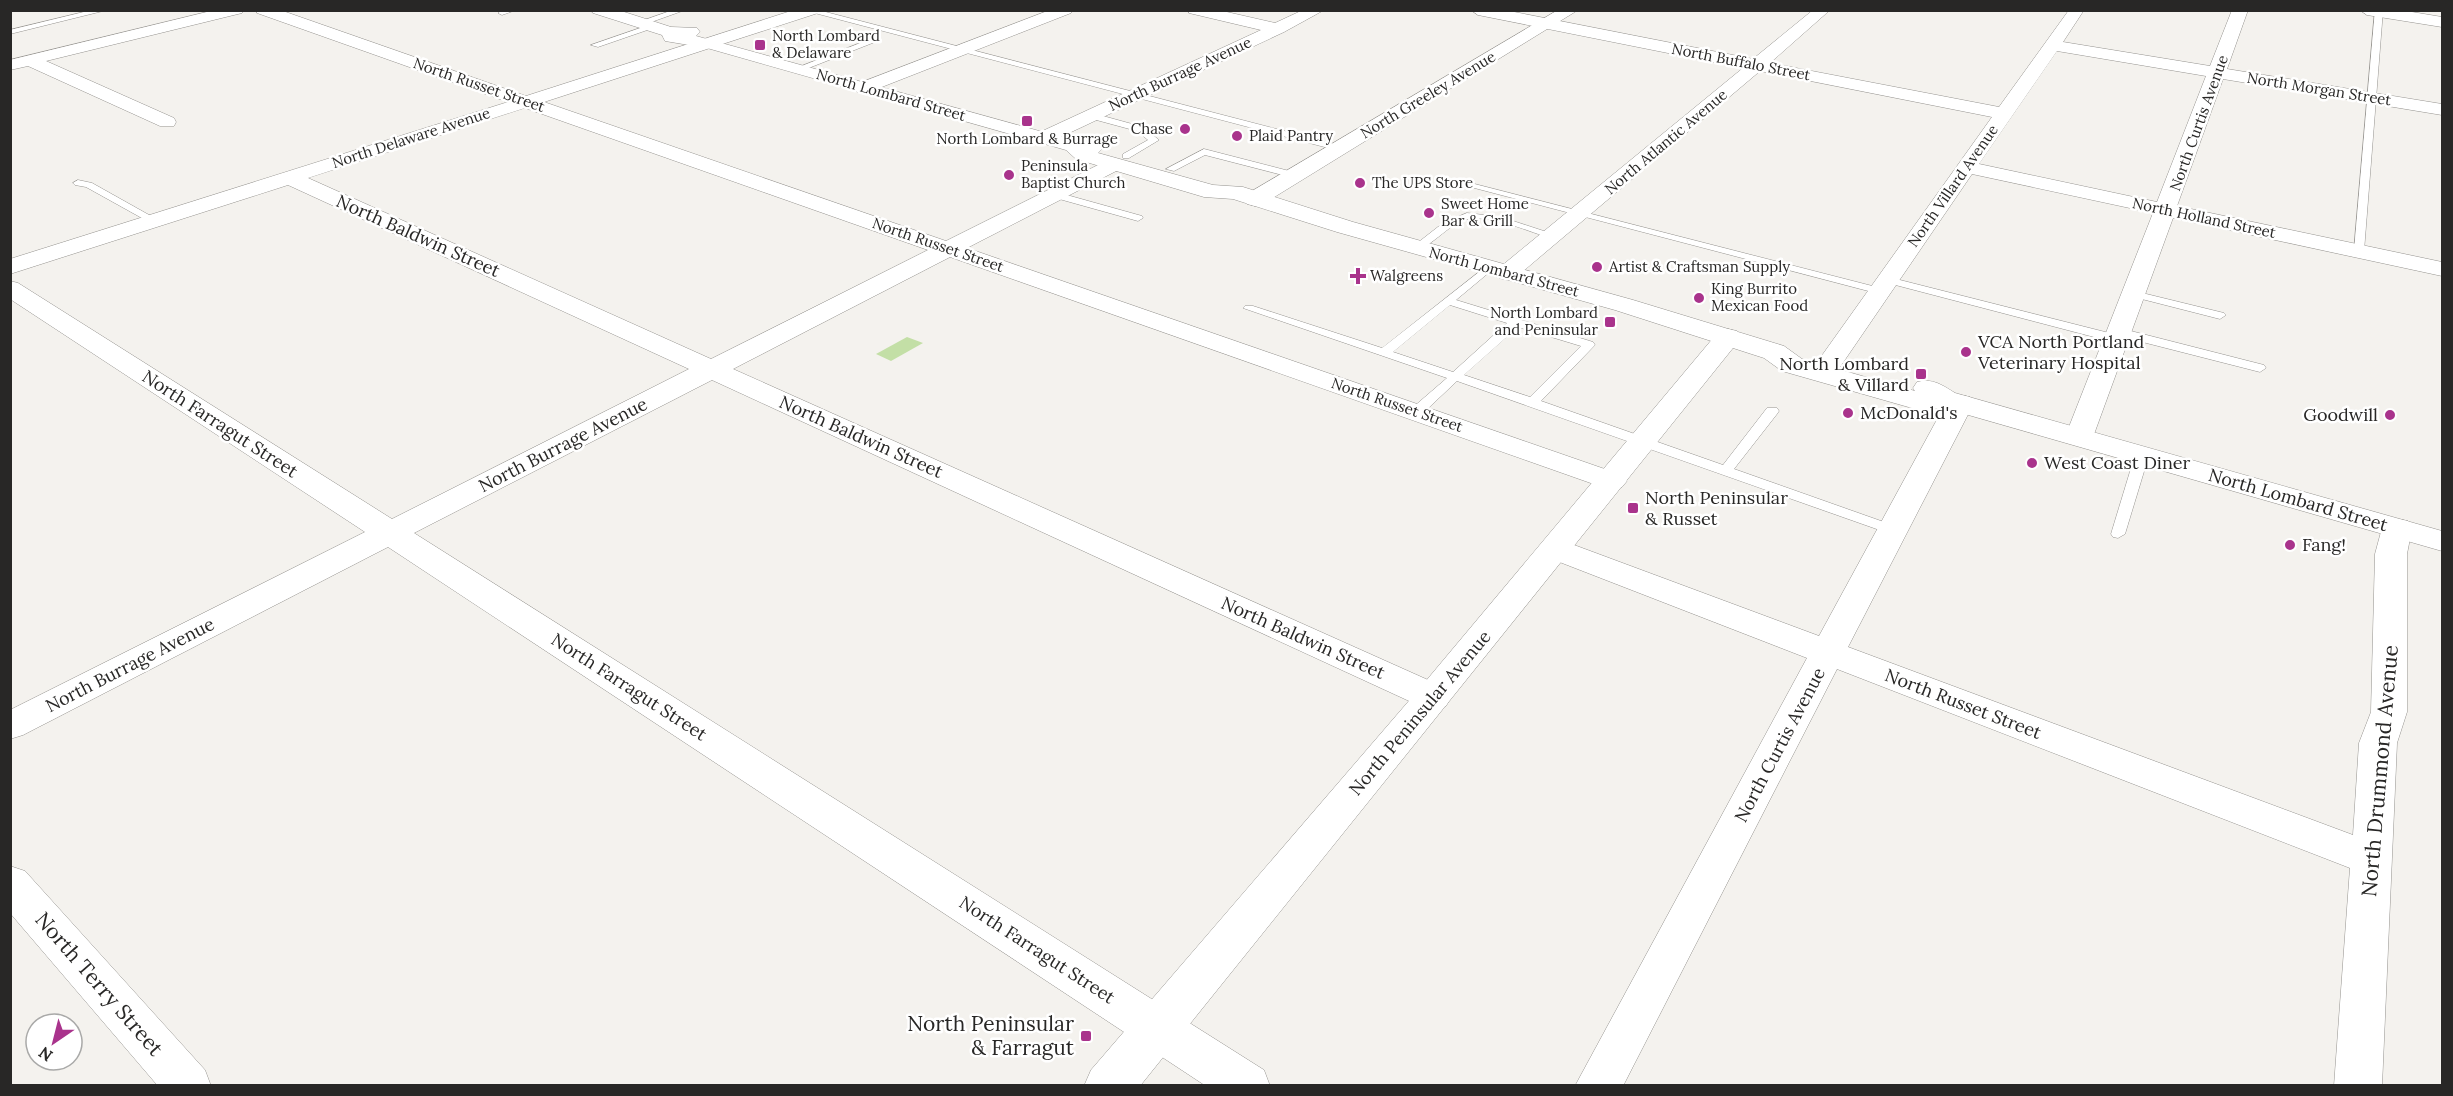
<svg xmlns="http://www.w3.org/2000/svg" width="2453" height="1096" font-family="Lora,serif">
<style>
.water{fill:#c3dfa6}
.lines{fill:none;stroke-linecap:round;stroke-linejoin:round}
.service-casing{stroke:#95938f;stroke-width:1}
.minor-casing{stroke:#95938f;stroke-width:1}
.tertiary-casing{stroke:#95938f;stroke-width:1}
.primary-casing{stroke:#95938f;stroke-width:1}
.service{fill:#fff;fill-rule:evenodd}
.minor{fill:#fff;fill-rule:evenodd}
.tertiary{fill:#fff;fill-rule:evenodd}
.primary{fill:#fff;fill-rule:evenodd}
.poi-dot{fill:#a9338c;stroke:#fff;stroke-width:2}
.labels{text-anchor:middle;stroke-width:5;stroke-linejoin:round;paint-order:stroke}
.far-poi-label{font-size:15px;fill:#282726;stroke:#fff;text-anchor:start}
.far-street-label{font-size:15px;fill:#282726;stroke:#fff}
.street-label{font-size:18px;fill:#282726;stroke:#fff}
.poi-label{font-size:18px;fill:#282726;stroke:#fff;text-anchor:start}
.near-street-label{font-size:21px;fill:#282726;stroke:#fff}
.near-poi-label{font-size:21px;fill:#282726;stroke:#fff;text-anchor:end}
</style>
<rect width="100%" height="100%" fill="#f4f2ee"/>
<path class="water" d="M907,337l16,6 -32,18 -15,-7z"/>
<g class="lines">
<defs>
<g id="service">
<path d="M92,10h15l-97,24v-4z"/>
<path d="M516,10l-14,5 -4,-2 5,-3z"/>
<path d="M673,10h12l-42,15 -7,-2z"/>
<path d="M818,10l524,136 2,2 -8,2 -529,-139z"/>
<path d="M2375,10h8l-19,241 -5,3 -5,-3z"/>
<path d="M649,25l7,2 -58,20 -7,-2z"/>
<path d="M868,40l7,2 -74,29 -7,-2z"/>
<path d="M1092,113l51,14 16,13 -30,18h-6v-4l25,-14 -11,-9 -48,-13 -1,-2z"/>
<path d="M1204,149l93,24 2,2 -5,3 -89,-23 -31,16 -8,-2z"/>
<path d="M78,180l14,3 66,37 -9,2 -63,-35 -11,-2 -2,-2z"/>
<path d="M1463,181l421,108 2,2 -2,2h-8l-413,-108z"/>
<path d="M1056,192l86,24 1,2 -5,3 -86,-24v-4z"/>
<path d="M1467,213l34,4 58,19 -5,3c-26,-7 -59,-24 -86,-20 -19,3 -41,34 -56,31l-1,-2 32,-25z"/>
<path d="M1488,265l6,3 -2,2 -36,30 137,42 2,3 -54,56 182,64 44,-57h10l2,3 -2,3 -43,55 164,58 2,3 -2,3h-10l-431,-152 -36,34h-10l-2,-3 2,-3 36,-31 -204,-70 2,-2h8l129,42zM1450,305l57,18 -54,49 -60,-20zM1518,327l63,19 -51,51 -66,-22z"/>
<path d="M1888,277l233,59 2,3 -6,4 -233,-61 -2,-2z"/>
<path d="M2134,291l90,22 2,2 -6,4 -90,-23 -2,-2z"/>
<path d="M2119,328l145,37 2,3 -6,4 -145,-37v-6z"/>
<path d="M2142,451l7,4 -24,79 -7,4 -5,-1 -2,-3 24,-79z"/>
</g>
<g id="minor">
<path d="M215,10h28l-1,3 -196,48 128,57 2,4 -2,4h-14l-132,-60 -18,4v-10z"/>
<path d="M256,10h24l246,86 268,-86h25l-1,3 -274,89 402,139 162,-81h14l3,4 -3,4 -155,80 655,227 5,6 -5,6 -10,3 -10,-3 -652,-230 -217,112 713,319 5,9 -5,9 -13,4 -13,-4 -708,-326 -298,153 850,537 6,16h-64l-818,-539 -365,188 -13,4v-29l355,-178 -355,-233v-18l8,2 374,236 297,-150 -401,-184 -278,89v-15l498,-157 -251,-89zM525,108l403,142 -217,109 -403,-181z"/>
<path d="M1050,10h22l-1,3 -202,79h-12l-3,-4 3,-4z"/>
<path d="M1188,10h30l57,13 28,-13h21l-40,22 -234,110h-14l-3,-4 3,-4 225,-104 -72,-17z"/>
<path d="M1471,10h33l249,49 60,-49h17l-60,53 229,44 70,-97h15l-21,32 147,24 22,-56h16l-21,59 215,35v11l-219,-36 -46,127 265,56v14l-269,-58 -80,219 -4,6 -10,2 -10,-2 -4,-6 88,-224 -181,-39 -132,193 -9,2 -9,-2 -4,-6 174,-244 -232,-46 -245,207 -8,2 -8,-2 -4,-5 4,-5 244,-200 -265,-53zM2057,51l149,25 -49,126 -178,-38z"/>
<path d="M2360,10h40l42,7v10l-75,-12z"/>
<path d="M1960,395l10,2 4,6 -126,244 505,188 6,-92 12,-31 4,-158 7,-26 4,-7 11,-2 11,2 4,7 -5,26v158l-10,31 -15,343h-48l16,-218 -513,-199 -214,417h-48l232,-428 -263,-102 -5,-7 5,-7 11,-3 11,3 253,94 127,-233 4,-6z"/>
<path d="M10,866l15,5 180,199 6,16h-53l-148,-173z"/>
</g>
<g id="tertiary">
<path d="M1558,10h20l-315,194 -8,2 -8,-2 -3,-5 3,-5z"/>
<path d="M1728,329l9,2 4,6 -4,6 -597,743h-56l7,-16 329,-382 299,-357z"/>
</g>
<path id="primary" d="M591,10h27l53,17 26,1 3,4 -4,4 354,98 50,10 3,4 -5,5 115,32 30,2 110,35 280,78 151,46 18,13 113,32 -2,-3 4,-6c16,-4 25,3 38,11l487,138v20l-498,-143 -25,2 -137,-39 -18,-13 -149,-48 -278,-78 -104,-33 -29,-2 -128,-38 -10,-9 -359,-102 -42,-7 -3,-6 -69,-22z"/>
</defs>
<use href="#service" class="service-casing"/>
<use href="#minor" class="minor-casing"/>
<use href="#tertiary" class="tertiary-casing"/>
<use href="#primary" class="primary-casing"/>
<use href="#service" class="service"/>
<use href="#minor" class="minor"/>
<use href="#tertiary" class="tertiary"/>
<use href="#primary" class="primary"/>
</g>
<g class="poi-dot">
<rect x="754" y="39" width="12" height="12" rx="3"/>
<rect x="1021" y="115" width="12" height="12" rx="3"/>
<circle cx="1185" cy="129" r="6"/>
<circle cx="1237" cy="136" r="6"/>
<circle cx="1009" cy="175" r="6"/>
<circle cx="1360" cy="183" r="6"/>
<circle cx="1429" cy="213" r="6"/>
<circle cx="1597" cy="267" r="6"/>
<path d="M1355 267h6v6h6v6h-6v6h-6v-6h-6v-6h6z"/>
<circle cx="1699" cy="298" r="6"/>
<rect x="1604" y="316" width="12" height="12" rx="3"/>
<circle cx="1966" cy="352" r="6"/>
<rect x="1915" y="368" width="12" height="12" rx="3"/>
<circle cx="1848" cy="413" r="6"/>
<circle cx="2390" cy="415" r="6"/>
<circle cx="2032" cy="463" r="6"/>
<rect x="1627" y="502" width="12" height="12" rx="3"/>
<circle cx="2290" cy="545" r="6"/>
<rect x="1080" y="1030" width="12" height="12" rx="3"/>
</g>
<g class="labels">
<g class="far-poi-label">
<text x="772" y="41">North Lombard<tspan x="772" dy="17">&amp; Delaware</tspan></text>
<text x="1173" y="134" text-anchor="end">Chase</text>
<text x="1249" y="141">Plaid Pantry</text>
<text x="1027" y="144" text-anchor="middle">North Lombard &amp; Burrage</text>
<text x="1021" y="171">Peninsula<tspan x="1021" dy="17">Baptist Church</tspan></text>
<text x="1372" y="188">The UPS Store</text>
<text x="1441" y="209">Sweet Home<tspan x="1441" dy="17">Bar &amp; Grill</tspan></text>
<text x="1609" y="272">Artist &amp; Craftsman Supply</text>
<text x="1370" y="281">Walgreens</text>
<text x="1711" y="294">King Burrito<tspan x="1711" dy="17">Mexican Food</tspan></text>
<text x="1598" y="318" text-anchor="end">North Lombard<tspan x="1598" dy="17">and Peninsular</tspan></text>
</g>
<g class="far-street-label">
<text transform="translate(1741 62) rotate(11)" y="5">North Buffalo Street</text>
<text transform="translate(1180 74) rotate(-25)" y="5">North Burrage Avenue</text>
<text transform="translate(479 85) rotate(19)" y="5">North Russet Street</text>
<text transform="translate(2319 89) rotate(9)" y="5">North Morgan Street</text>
<text transform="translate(891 95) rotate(16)" y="5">North Lombard Street</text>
<text transform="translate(1428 95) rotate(-31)" y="5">North Greeley Avenue</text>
<text transform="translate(2199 123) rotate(-70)" y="5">North Curtis Avenue</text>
<text transform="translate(411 138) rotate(-18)" y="5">North Delaware Avenue</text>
<text transform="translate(1666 142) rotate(-40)" y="5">North Atlantic Avenue</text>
<text transform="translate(1953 186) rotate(-55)" y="5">North Villard Avenue</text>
<text transform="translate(2204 218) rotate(12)" y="5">North Holland Street</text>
<text transform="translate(938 245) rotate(19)" y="5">North Russet Street</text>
<text transform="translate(1504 272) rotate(15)" y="5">North Lombard Street</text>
<text transform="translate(1397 405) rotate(19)" y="5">North Russet Street</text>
</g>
<g class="street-label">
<text transform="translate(418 236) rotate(24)" y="6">North Baldwin Street</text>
<text transform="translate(220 424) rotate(33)" y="6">North Farragut Street</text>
<text transform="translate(861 437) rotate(24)" y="6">North Baldwin Street</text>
<text transform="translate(563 445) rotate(-27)" y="6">North Burrage Avenue</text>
<text transform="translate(2298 500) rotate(16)" y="6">North Lombard Street</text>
<text transform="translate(1303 638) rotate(24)" y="6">North Baldwin Street</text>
<text transform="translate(130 665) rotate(-27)" y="6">North Burrage Avenue</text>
<text transform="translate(629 687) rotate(33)" y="6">North Farragut Street</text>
<text transform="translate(1963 704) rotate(21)" y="6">North Russet Street</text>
<text transform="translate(1420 713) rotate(-50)" y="6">North Peninsular Avenue</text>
<text transform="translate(1780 745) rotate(-62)" y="6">North Curtis Avenue</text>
<text transform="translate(1037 950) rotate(33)" y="6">North Farragut Street</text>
</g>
<g class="poi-label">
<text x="1978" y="348">VCA North Portland<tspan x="1978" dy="21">Veterinary Hospital</tspan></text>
<text x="1909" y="370" text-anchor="end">North Lombard<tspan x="1909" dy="21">&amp; Villard</tspan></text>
<text x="1860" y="419">McDonald's</text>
<text x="2378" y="421" text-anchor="end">Goodwill</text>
<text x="2044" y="469">West Coast Diner</text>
<text x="1645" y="504">North Peninsular<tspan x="1645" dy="21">&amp; Russet</tspan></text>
<text x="2302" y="551">Fang!</text>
</g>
<g class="near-street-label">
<text transform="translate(2380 771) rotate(-85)" y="7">North Drummond Avenue</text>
<text transform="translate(99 984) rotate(49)" y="7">North Terry Street</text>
</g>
<g class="near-poi-label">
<text x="1074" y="1031">North Peninsular<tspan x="1074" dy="24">&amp; Farragut</tspan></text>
</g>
</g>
<rect width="2453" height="1096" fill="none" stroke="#282726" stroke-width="24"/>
<g transform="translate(54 1042) rotate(215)"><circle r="28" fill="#ffffff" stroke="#a9a9a8" stroke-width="1.5"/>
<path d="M0-4.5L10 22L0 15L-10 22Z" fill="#a9338c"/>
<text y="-9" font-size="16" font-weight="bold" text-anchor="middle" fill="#282726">N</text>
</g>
</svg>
